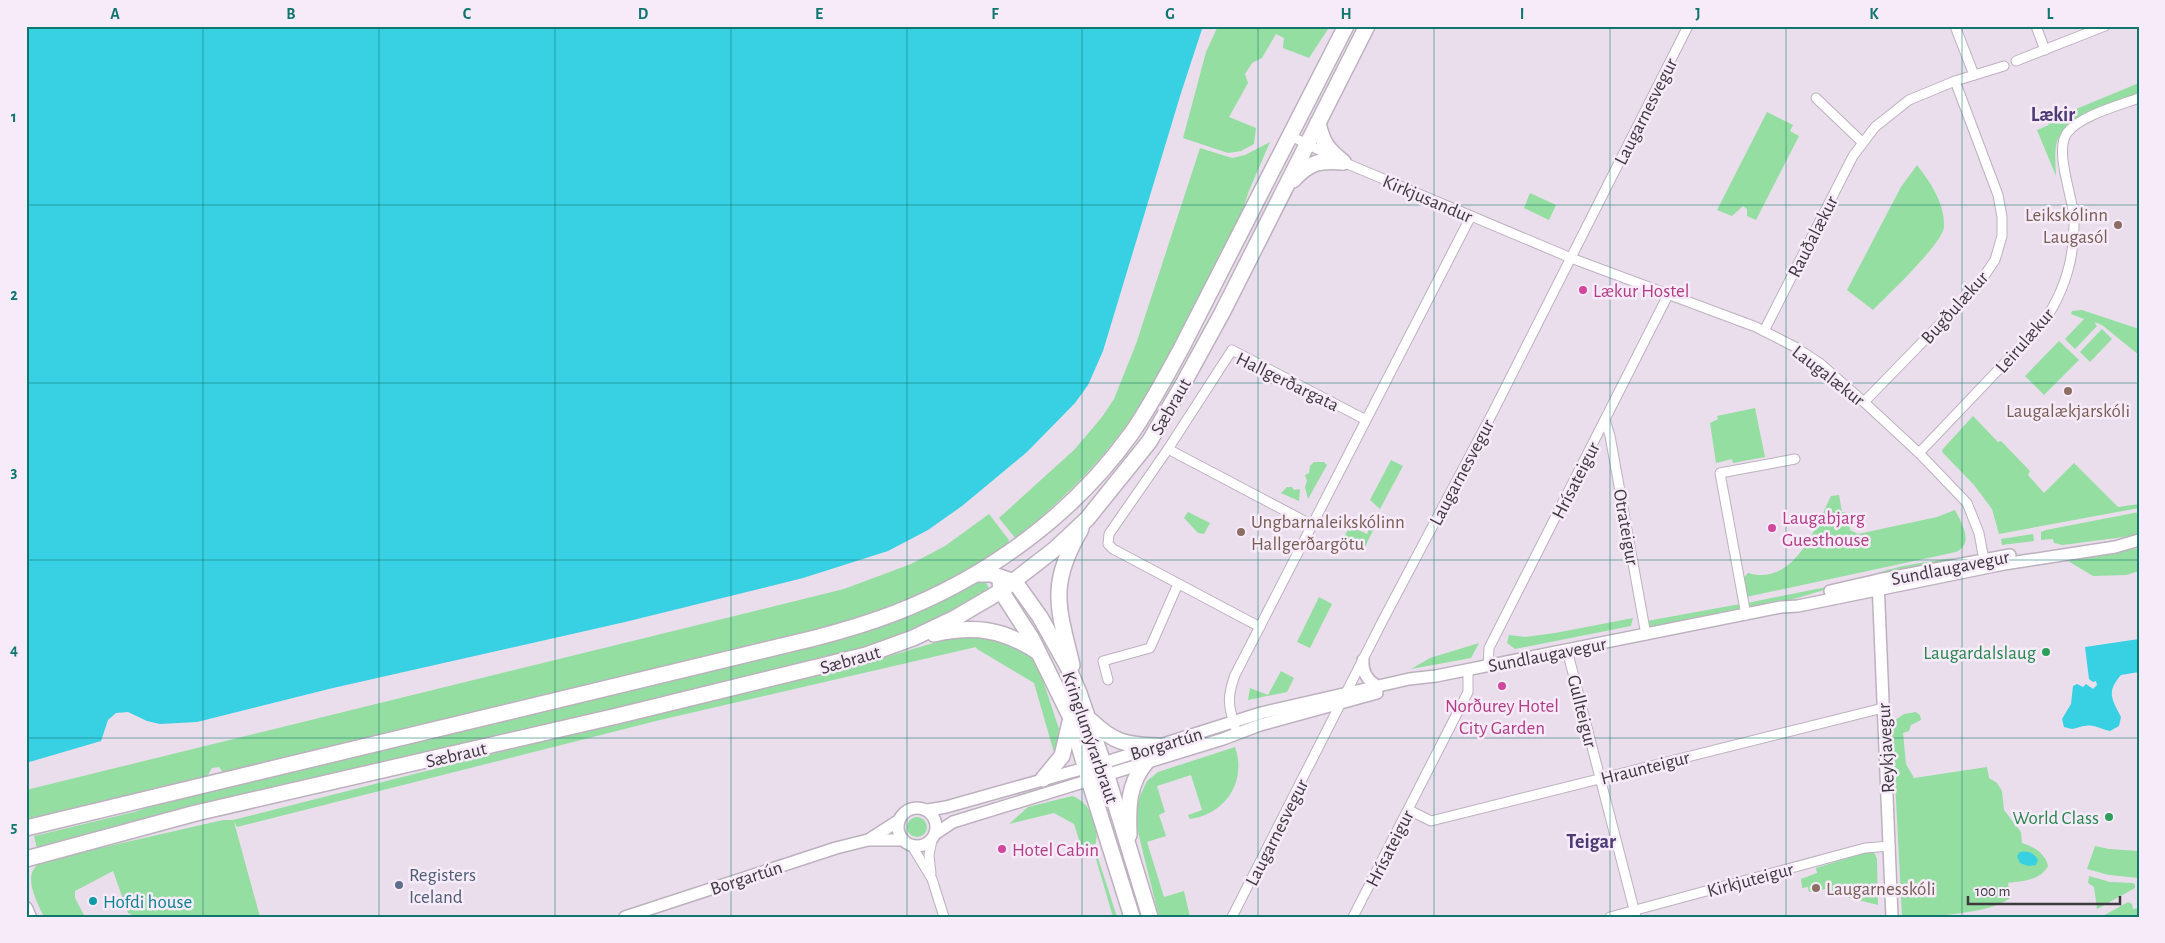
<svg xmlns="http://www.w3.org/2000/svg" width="2165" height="943" font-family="'Alegreya Sans',sans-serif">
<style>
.green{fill:#94dea1}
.water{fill:#38d0e3}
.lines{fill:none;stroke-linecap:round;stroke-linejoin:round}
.minor-casing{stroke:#bdb1bf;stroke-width:11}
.tertiary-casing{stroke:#bdb1bf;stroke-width:14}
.secondary-casing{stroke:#bdb1bf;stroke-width:15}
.primary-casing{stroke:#bdb1bf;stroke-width:18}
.minor{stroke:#fff;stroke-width:9}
.tertiary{stroke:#fff;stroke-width:11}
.secondary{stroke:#fff;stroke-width:12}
.primary{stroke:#fff;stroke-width:15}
.grid{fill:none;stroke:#0f766e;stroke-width:1;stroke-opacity:0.55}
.education-dot{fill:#8d6e63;stroke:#f7ebf9;stroke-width:2}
.hotel-dot{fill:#d1479c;stroke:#f7ebf9;stroke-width:2}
.leisure-dot{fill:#2e9e5b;stroke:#f7ebf9;stroke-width:2}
.service-dot{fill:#5c6f8a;stroke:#f7ebf9;stroke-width:2}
.culture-dot{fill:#0f9aa8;stroke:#f7ebf9;stroke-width:2}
.labels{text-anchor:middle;stroke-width:5;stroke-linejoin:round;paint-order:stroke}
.street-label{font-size:19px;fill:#3d393e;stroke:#f7ebf9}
.education-label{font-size:19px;fill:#785e54;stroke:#f7ebf9;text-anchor:start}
.hotel-label{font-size:19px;fill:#b23c85;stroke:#f7ebf9;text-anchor:start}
.leisure-label{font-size:19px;fill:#27864d;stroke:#f7ebf9;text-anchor:end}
.service-label{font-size:19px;fill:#4e5e75;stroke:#f7ebf9;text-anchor:start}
.culture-label{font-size:19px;fill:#0d838f;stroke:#f7ebf9;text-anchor:start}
.neighbourhood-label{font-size:20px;font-weight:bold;fill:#4a3a76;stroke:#f7ebf9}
.neatline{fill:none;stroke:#0f766e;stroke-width:2}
.grid-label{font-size:16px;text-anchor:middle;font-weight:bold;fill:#0f766e}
</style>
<rect width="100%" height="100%" fill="#eadeec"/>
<g class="green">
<path d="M1218,26h112l-21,32 -26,-10 1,-10 -8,-4 -14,24 -10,5 -7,11 3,9 -19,34 27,11 -2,16 -13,7 -13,2 -45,-15 23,-86z"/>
<path d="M2139,83v10c-24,10 -69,20 -80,44 -6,11 -3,26 -3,39l-19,-46 12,-5 -2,-4z"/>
<path d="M1767,112l26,13 -3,6 9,5 -43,84 -9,-4v-7l-4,-3 -11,10 -15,-6z"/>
<path d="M1270,142l-22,51 -8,28c-43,82 -81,172 -144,242 -24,27 -52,52 -80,76l-17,-21 75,-68 28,-33 12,-18 22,-55 64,-196 32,10 13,-3z"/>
<path d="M1917,165c13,17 28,38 27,62 -1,16 -57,69 -71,83l-26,-20 54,-103z"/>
<path d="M1530,193l26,12 -7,15 -25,-12z"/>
<path d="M2082,310l57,19v26l-37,-30 -8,-3 3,4 -22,23 -10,-10 19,-20 -13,-5 1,-3z"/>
<path d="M2102,329l10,10 -22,23 -10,-10z"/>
<path d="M2059,341l20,19 -35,35 -19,-19z"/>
<path d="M1755,408l10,49 -32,6 -1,-4 -16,4 -6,-40 8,-4 -1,-3z"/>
<path d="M1973,416l25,26 3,-1 29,30 -2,4 16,18 30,-30 44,44 21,-3v4l-140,26 -7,-25 -18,-24 -31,-32 -1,-3z"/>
<path d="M1391,460l12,6 -23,43 -10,-9z"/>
<path d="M1314,462h10l3,3 -19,34 -3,-12 2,-6 -2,-6 4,-2 1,-7z"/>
<path d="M1287,487h5l2,3 6,-1 -1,12 -18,-8z"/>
<path d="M1839,495l3,17h4l4,18 8,4 79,-17 18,-7c6,12 20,34 1,42l-210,45 -5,-16 7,-8c46,14 68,-46 83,-77z"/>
<path d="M1188,512l22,11 -6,11 -6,-1 -14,-15z"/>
<path d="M2139,512v23l-76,10 -9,-2 -1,-4 -12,1v-8l5,-2z"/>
<path d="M989,514l20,26 -2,6 -60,36 -49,24 -48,18 -622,149 -6,-2 -3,-4 -7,1 -4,7 -8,5 -171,42 -3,-11v-21l818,-201 67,-25 34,-18z"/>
<path d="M1376,514l4,2 -16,33 -21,-10 7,-13 17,8z"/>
<path d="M2033,534l1,7 -32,4 -1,-6z"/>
<path d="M2139,548v23l-13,4 -33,1 -25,-15z"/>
<path d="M1959,557l-98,24c22,-15 70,-19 98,-24z"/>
<path d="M984,579l6,11c-44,25 -89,45 -136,62l-817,197 -3,-13 100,-24 58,-19 638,-151 58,-20 83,-41z"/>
<path d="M1851,582l-64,19 -36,7 -4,-5z"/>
<path d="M1319,597l13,7 -22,44 -13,-6z"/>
<path d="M1740,604l1,7 -91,16 -3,-6z"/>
<path d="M1633,618l-2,8 -116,23 -8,-6 2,-8 16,2 30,-4z"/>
<path d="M960,635l29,1 45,17 25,76 -4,27 -21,-73 -57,-34 -1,-2 -316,73 -423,107 -3,-5 26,95h-123l-9,-4 -15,-42 -38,20v7l10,19h-41c-8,-17 -24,-45 -1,-56l180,-41h10l362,-92 261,-62z"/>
<path d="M1479,643l-8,15 -60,11 19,-11z"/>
<path d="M1281,671l13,7 -7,14 -39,8 2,-12 18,7z"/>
<path d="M1916,712l4,3 1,5 -10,5 -2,6 -6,2 3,31 8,14 73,-11 2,11 8,5 5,8 2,19 17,22 1,11c12,4 23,10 26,23 -8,15 -26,15 -40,17l2,15c-19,16 -83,19 -108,19l-7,-136h1l-2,-5 -4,-46 1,-7 13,-9z"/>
<path d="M1235,747c12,34 -9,67 -45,72l-2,-4 14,-5 -11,-35 -34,11 8,26 -6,3 7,21 -19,6 17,55 20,-6 6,26h-31l-25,-101 6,-20 7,-15 11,-9z"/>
<path d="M1072,796c23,7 35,48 13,63l-11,-35 -20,-11 -45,11 19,-17z"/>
<circle cx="917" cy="827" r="10"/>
<path d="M2095,846l14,3 30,2v27l-30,-3 -22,-6z"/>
<path d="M1873,850l4,9 1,46 -44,-11 -8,-5 -17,3 -1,-5 -6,1 -1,-9 16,-6 -1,-5z"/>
<path d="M1097,855l20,62h-4l-17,-58z"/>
<path d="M2089,876l21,6 23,1 2,2v3l-38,21 -3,-22 -6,-4z"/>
<path d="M2128,902l4,2 1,5 6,-1v9h-38z"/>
</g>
<g class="water">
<path d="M26,26h1177l-22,67 -78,258 -15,34 -13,18 -48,49 -65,54 -34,24 -40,21 -85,27 -178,44 -292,66 -136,34 -37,2 -13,-3 -19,-9 -12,1 -8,7 -7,21 -75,22z"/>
<path d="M2139,639v33l-18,3c-15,17 -9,24 0,42l-2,9 -9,5c-21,-6 -16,-8 -38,-2l-8,-2 -2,-8 9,-15 2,-18 4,-2 6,3 3,-3 7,5 4,-4 -1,-4 -3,1 -4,-3 -4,-32z"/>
<path d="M2020,852c8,-2 14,1 18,8l-2,5 -8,1 -8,-3 -3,-7z"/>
</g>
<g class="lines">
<defs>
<g id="minor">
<path d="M1955,26l19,49"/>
<path d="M2036,26l9,24"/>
<path d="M2016,61l89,-35"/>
<path d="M1816,98l46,44"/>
<path d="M1292,131l3,7 48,24 228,96 185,69 41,21 24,16 43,38 55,51 48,50 12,30 6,32"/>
<path d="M1764,331l89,-175 22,-29 34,-27 46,-19 49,-15"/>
<path d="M1864,402l114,-117 17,-25 7,-24v-19l-4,-22 -43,-114"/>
<path d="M1605,420l5,16 36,199"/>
<path d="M1168,449l144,76"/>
<path d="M1919,453l123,-129c23,-32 33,-66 32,-105 -1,-22 -20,-68 -7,-86 12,-17 53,-28 72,-35"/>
<path d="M1746,615l-26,-142 75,-14"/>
<path d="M1260,627l-147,-78 -5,-5 1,-10 59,-85 64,-99 134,70"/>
<path d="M1567,650l69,267"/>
<path d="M1488,666l1,-18 179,-353"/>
<path d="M1108,680l-5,-19 47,-13 28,-64"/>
<path d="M1235,727c-7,-22 -8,-30 0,-52l236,-459"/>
<path d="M1409,810l22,11 452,-113"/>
<path d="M912,846l20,33 12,38"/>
<path d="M931,874l-2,-19 3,-15"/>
<path d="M1232,917l151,-297 110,-208 195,-386"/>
<path d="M1353,917l115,-225v-22"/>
<path d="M1610,917l255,-69 25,-2"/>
</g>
<g id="tertiary">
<path d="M1878,581l14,336"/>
<path d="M1830,591l48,-11 132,-25"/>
<path d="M1363,660c-1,12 4,20 14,26"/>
<circle cx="917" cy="827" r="19"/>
<path d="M928,810l18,-3 157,-44 158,-50 148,-34 27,-3 345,-69 17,-1 206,-42 111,-17 24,-7"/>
<path d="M935,834l18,-12 270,-83 37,-14 117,-32"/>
<path d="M870,839l28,-18"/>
<path d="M625,917l211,-69 32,-8h35"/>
</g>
<path id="secondary" d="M26,908l4,9"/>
<g id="primary">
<path d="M1318,123c5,21 9,26 25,39"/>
<path d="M1293,180c17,-18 26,-20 50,-18"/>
<path d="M976,574h15l24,8 25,35 28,50 11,26 24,70 47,154"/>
<path d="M1000,581l1,10 31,48 39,79 18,62 43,137"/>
<path d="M934,634c41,-9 69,-5 104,18"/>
<path d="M1072,665c-14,-58 -24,-80 9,-136"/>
<path d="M1090,720c24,23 36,25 68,26"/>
<path d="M1043,779l19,-23 8,-34"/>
<path d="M26,828l789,-190c27,-7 54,-15 80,-25 92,-36 177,-97 236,-179 19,-27 34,-56 50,-85l165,-323"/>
<path d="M1129,835c-1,-28 -1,-52 18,-74"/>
<path d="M26,859l170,-46 421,-97 249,-61 47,-17 42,-20 46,-27 54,-42 32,-30 62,-77 33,-56 40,-73 145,-287"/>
</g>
</defs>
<use href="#minor" class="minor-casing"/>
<use href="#tertiary" class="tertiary-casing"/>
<use href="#secondary" class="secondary-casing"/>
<use href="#primary" class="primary-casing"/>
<use href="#minor" class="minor"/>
<use href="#tertiary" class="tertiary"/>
<use href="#secondary" class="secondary"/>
<use href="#primary" class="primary"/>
</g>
<path class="grid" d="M203,26v891M379,26v891M555,26v891M731,26v891M907,26v891M1082,26v891M1258,26v891M1434,26v891M1610,26v891M1786,26v891M1962,26v891M26,205h2113M26,383h2113M26,560h2113M26,738h2113"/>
<g class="education-dot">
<circle cx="2118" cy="225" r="5"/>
<circle cx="2068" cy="391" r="5"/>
<circle cx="1241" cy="532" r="5"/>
<circle cx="1816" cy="888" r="5"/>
</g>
<g class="hotel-dot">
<circle cx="1583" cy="290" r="5"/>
<circle cx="1772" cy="528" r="5"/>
<circle cx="1502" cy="686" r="5"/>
<circle cx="1002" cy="849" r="5"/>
</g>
<g class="leisure-dot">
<circle cx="2046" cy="652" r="5"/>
<circle cx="2109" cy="817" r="5"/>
</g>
<circle class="service-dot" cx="399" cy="885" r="5"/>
<circle class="culture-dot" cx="93" cy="901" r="5"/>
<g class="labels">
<g class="street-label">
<text transform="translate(1645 111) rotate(-63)" y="7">Laugarnesvegur</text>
<text transform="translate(1428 198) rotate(23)" y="7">Kirkjusandur</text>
<text transform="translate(1812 236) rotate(-63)" y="7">Rauðalækur</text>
<text transform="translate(1954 307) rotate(-48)" y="7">Bugðulækur</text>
<text transform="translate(2024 340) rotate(-49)" y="7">Leirulækur</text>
<text transform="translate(1829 375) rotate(38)" y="7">Laugalækur</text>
<text transform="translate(1288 381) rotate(26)" y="7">Hallgerðargata</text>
<text transform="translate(1170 406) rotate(-60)" y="7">Sæbraut</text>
<text transform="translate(1461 472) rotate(-62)" y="7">Laugarnesvegur</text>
<text transform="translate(1575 480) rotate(-63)" y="7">Hrísateigur</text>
<text transform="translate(1627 527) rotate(80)" y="7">Otrateigur</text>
<text transform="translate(1950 567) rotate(-11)" y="7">Sundlaugavegur</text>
<text transform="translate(1547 654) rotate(-11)" y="7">Sundlaugavegur</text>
<text transform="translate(850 659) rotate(-16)" y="7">Sæbraut</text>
<text transform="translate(1583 711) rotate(76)" y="7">Gullteigur</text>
<text transform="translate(1091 737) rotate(71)" y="7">Kringlumýrarbraut</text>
<text transform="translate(1166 743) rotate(-17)" y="7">Borgartún</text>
<text transform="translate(1885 748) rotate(-93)" y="7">Reykjavegur</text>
<text transform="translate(456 754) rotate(-13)" y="7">Sæbraut</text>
<text transform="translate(1645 767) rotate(-14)" y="7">Hraunteigur</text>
<text transform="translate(1276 832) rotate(-63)" y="7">Laugarnesvegur</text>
<text transform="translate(1389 848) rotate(-63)" y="7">Hrísateigur</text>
<text transform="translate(746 877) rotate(-18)" y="7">Borgartún</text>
<text transform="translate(1750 879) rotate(-15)" y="7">Kirkjuteigur</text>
</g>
<g class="education-label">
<text x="2108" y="221" text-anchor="end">Leikskólinn<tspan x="2108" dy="22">Laugasól</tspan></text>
<text x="2068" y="417" text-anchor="middle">Laugalækjarskóli</text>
<text x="1251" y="528">Ungbarnaleikskólinn<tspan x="1251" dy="22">Hallgerðargötu</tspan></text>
<text x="1826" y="895">Laugarnesskóli</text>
</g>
<g class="hotel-label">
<text x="1593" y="297">Lækur Hostel</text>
<text x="1782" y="524">Laugabjarg<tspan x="1782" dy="22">Guesthouse</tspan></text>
<text x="1502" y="712" text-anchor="middle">Norðurey Hotel<tspan x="1502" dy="22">City Garden</tspan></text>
<text x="1012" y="856">Hotel Cabin</text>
</g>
<g class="leisure-label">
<text x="2036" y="659">Laugardalslaug</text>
<text x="2099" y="824">World Class</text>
</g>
<g class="service-label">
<text x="409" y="881">Registers<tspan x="409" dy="22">Iceland</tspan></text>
</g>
<g class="culture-label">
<text x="103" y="908">Hofdi house</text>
</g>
<g class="neighbourhood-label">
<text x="2053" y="121">Lækir</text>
<text x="1591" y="848">Teigar</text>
</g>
</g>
<rect width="2165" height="943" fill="none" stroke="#f7ebf9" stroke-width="55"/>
<path d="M1968 896v8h152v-8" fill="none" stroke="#3d393e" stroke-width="2.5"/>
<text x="1975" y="896" font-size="15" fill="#3d393e" stroke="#f7ebf9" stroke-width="4" paint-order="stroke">100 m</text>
<rect x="28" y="28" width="2110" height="888" class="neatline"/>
<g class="grid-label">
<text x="115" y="19">A</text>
<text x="291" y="19">B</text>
<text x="467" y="19">C</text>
<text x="643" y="19">D</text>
<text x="819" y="19">E</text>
<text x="995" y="19">F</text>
<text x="1170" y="19">G</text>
<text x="1346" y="19">H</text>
<text x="1522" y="19">I</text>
<text x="1698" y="19">J</text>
<text x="1874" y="19">K</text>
<text x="2050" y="19">L</text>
<text x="14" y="122">1</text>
<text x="14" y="300">2</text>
<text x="14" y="477">3</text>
<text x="14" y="655">4</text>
<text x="14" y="832">5</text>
</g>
</svg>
